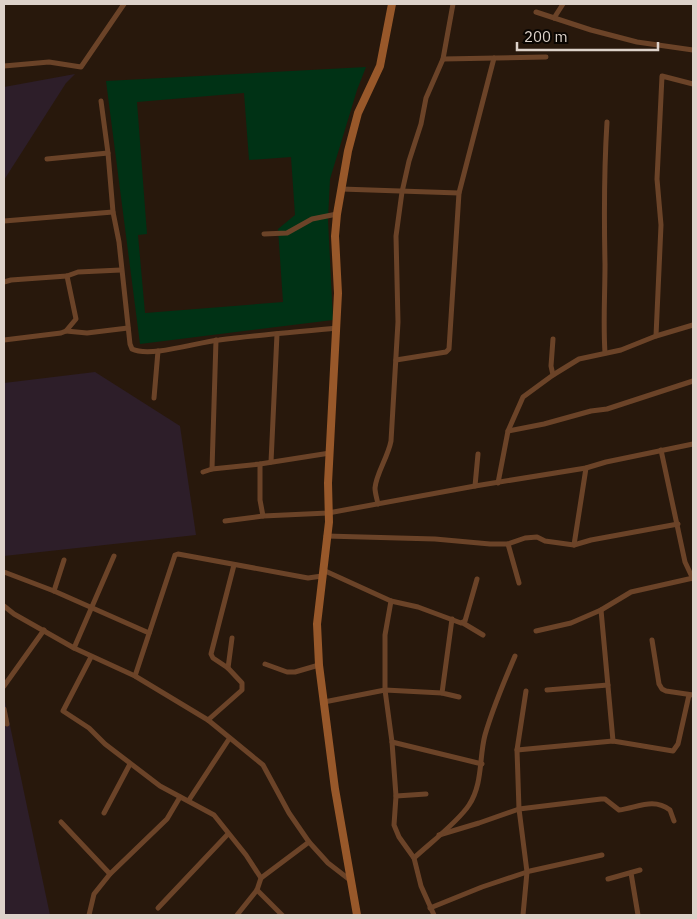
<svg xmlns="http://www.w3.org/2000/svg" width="697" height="919" font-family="'IBM Plex Sans',sans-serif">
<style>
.industrial{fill:#2d1e29}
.green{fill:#003215;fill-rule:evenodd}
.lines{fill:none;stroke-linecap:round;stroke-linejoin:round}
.street{stroke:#6b4328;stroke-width:5}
.secondary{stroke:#98582a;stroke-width:8}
</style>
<rect width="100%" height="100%" fill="#28180c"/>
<g class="industrial">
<path d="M75,74l-9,9 -62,97v-93z"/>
<path d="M95,372l85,54 16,109 -192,21v-173z"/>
<path d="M4,697l25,119 21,99h-46z"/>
</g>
<path class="green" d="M366,67l-9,23 -27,89 -2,41 5,100 -193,24 -34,-263zM244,93l5,67 42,-3 4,58 -17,14 5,73 -138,11 -7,-78 9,-1 -10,-132z"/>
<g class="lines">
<g class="street">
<path d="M536,12l55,18 46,12 56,8"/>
<path d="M554,18l9,-14"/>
<path d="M443,59l103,-2"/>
<path d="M4,66l45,-4 32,5 43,-63"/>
<path d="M101,101l7,52 5,59 6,30 11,102 2,5c18,9 66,-7 87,-9 39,-5 78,-8 118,-12"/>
<path d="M47,159l61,-6"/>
<path d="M341,189l118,4"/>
<path d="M4,221l109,-9"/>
<path d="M264,234l23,-1 25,-14 25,-5"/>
<path d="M4,282l7,-2 56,-4 11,-4 43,-2"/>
<path d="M66,331l21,2 41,-5"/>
<path d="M656,336l5,-111 -4,-46 5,-103 31,8"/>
<path d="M4,340l57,-7 5,-2 10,-12 -9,-43"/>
<path d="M605,353c-2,-30 0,-59 0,-89 -1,-47 -1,-94 2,-142"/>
<path d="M396,360l50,-8 3,-3 10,-156 35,-135"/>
<path d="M553,375l-2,-9 2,-27"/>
<path d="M154,398l4,-47"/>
<path d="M508,431l36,-7 47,-13 16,-2 86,-28"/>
<path d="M661,450l24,112 8,17"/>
<path d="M271,462l6,-128"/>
<path d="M260,464v36l3,16 65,-3 147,-27 111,-18 20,-6 87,-18"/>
<path d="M212,469l4,-129"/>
<path d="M203,472l9,-3 48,-5 70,-11"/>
<path d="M498,483l10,-52 15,-34 30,-22 26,-16 42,-9 35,-14 37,-11"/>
<path d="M475,486l3,-32"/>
<path d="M378,504c-1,-5 -3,-11 -3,-16 1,-14 13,-31 16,-47l7,-119 -2,-86 6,-44 7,-31 12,-37 5,-26 17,-39 10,-55"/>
<path d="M225,521l38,-5"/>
<path d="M326,536l109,3 55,5h18l17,-6 12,-1 8,4 29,4 17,-5 87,-16"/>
<path d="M508,544l11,39"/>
<path d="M574,545l12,-77"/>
<path d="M323,570l68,31 27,6 43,16 4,-2 12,-42"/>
<path d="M4,572l50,19 95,42"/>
<path d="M54,591l10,-31"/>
<path d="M391,601l-6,34v55l7,52 4,54 -2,29 5,12 15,21 7,28 13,29"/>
<path d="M4,606l10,8 60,34 61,28 73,44 55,45 26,48 20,29 19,21 22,17"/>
<path d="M601,610l12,131"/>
<path d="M452,619l-10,74 17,4"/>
<path d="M463,623l20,12"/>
<path d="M536,631l35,-8 30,-13 30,-18 62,-14"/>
<path d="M652,640l7,44 3,5 4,2 27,4"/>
<path d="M74,648l40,-92"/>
<path d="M91,657l-28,54 26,17 16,16 55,42 54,29 32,40 15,23"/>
<path d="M265,664l22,8h8l24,-7"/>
<path d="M228,668l4,-30"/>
<path d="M135,676l40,-121 3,-1 130,24 14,-2"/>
<path d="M4,686l40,-56"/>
<path d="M547,690l61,-5"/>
<path d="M324,702l61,-12 57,3"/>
<path d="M4,709l3,15"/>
<path d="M208,720l34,-30v-7l-14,-15 -15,-10 -2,-4 23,-89"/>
<path d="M392,742l90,22"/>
<path d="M517,750l96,-9 60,10 5,-7 11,-49"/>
<path d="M396,796l30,-2"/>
<path d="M189,800l40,-61"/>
<path d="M104,813l26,-49"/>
<path d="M61,822l49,52"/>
<path d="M439,835l40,-12 40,-14 82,-10h4l14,11c18,-2 34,-13 51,0l4,11"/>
<path d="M414,858c15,-14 44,-36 55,-53 14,-21 10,-48 16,-70 8,-28 19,-53 30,-79"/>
<path d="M631,873l7,42"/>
<path d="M608,879l32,-9"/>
<path d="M257,890l25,25"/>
<path d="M158,908l70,-74"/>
<path d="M430,908l52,-21 48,-16 72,-16"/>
<path d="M89,915l5,-21 16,-20 57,-55 13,-22"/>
<path d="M237,915l20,-25 4,-12 48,-36"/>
<path d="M523,915l4,-43 -8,-63 -2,-59 9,-59"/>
</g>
<path class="secondary" d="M357,915l-22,-126 -16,-124 -2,-41 12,-102 -1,-39 10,-190 -3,-57 2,-22 11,-63 10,-38 22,-47 12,-62"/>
</g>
<rect width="697" height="919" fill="none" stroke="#ddd2ca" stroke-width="10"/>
<path d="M517 42v8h141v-8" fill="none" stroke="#ddd2ca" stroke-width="2.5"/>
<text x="524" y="42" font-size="15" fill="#ddd2ca" stroke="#0b0602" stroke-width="4" paint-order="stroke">200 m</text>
</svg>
